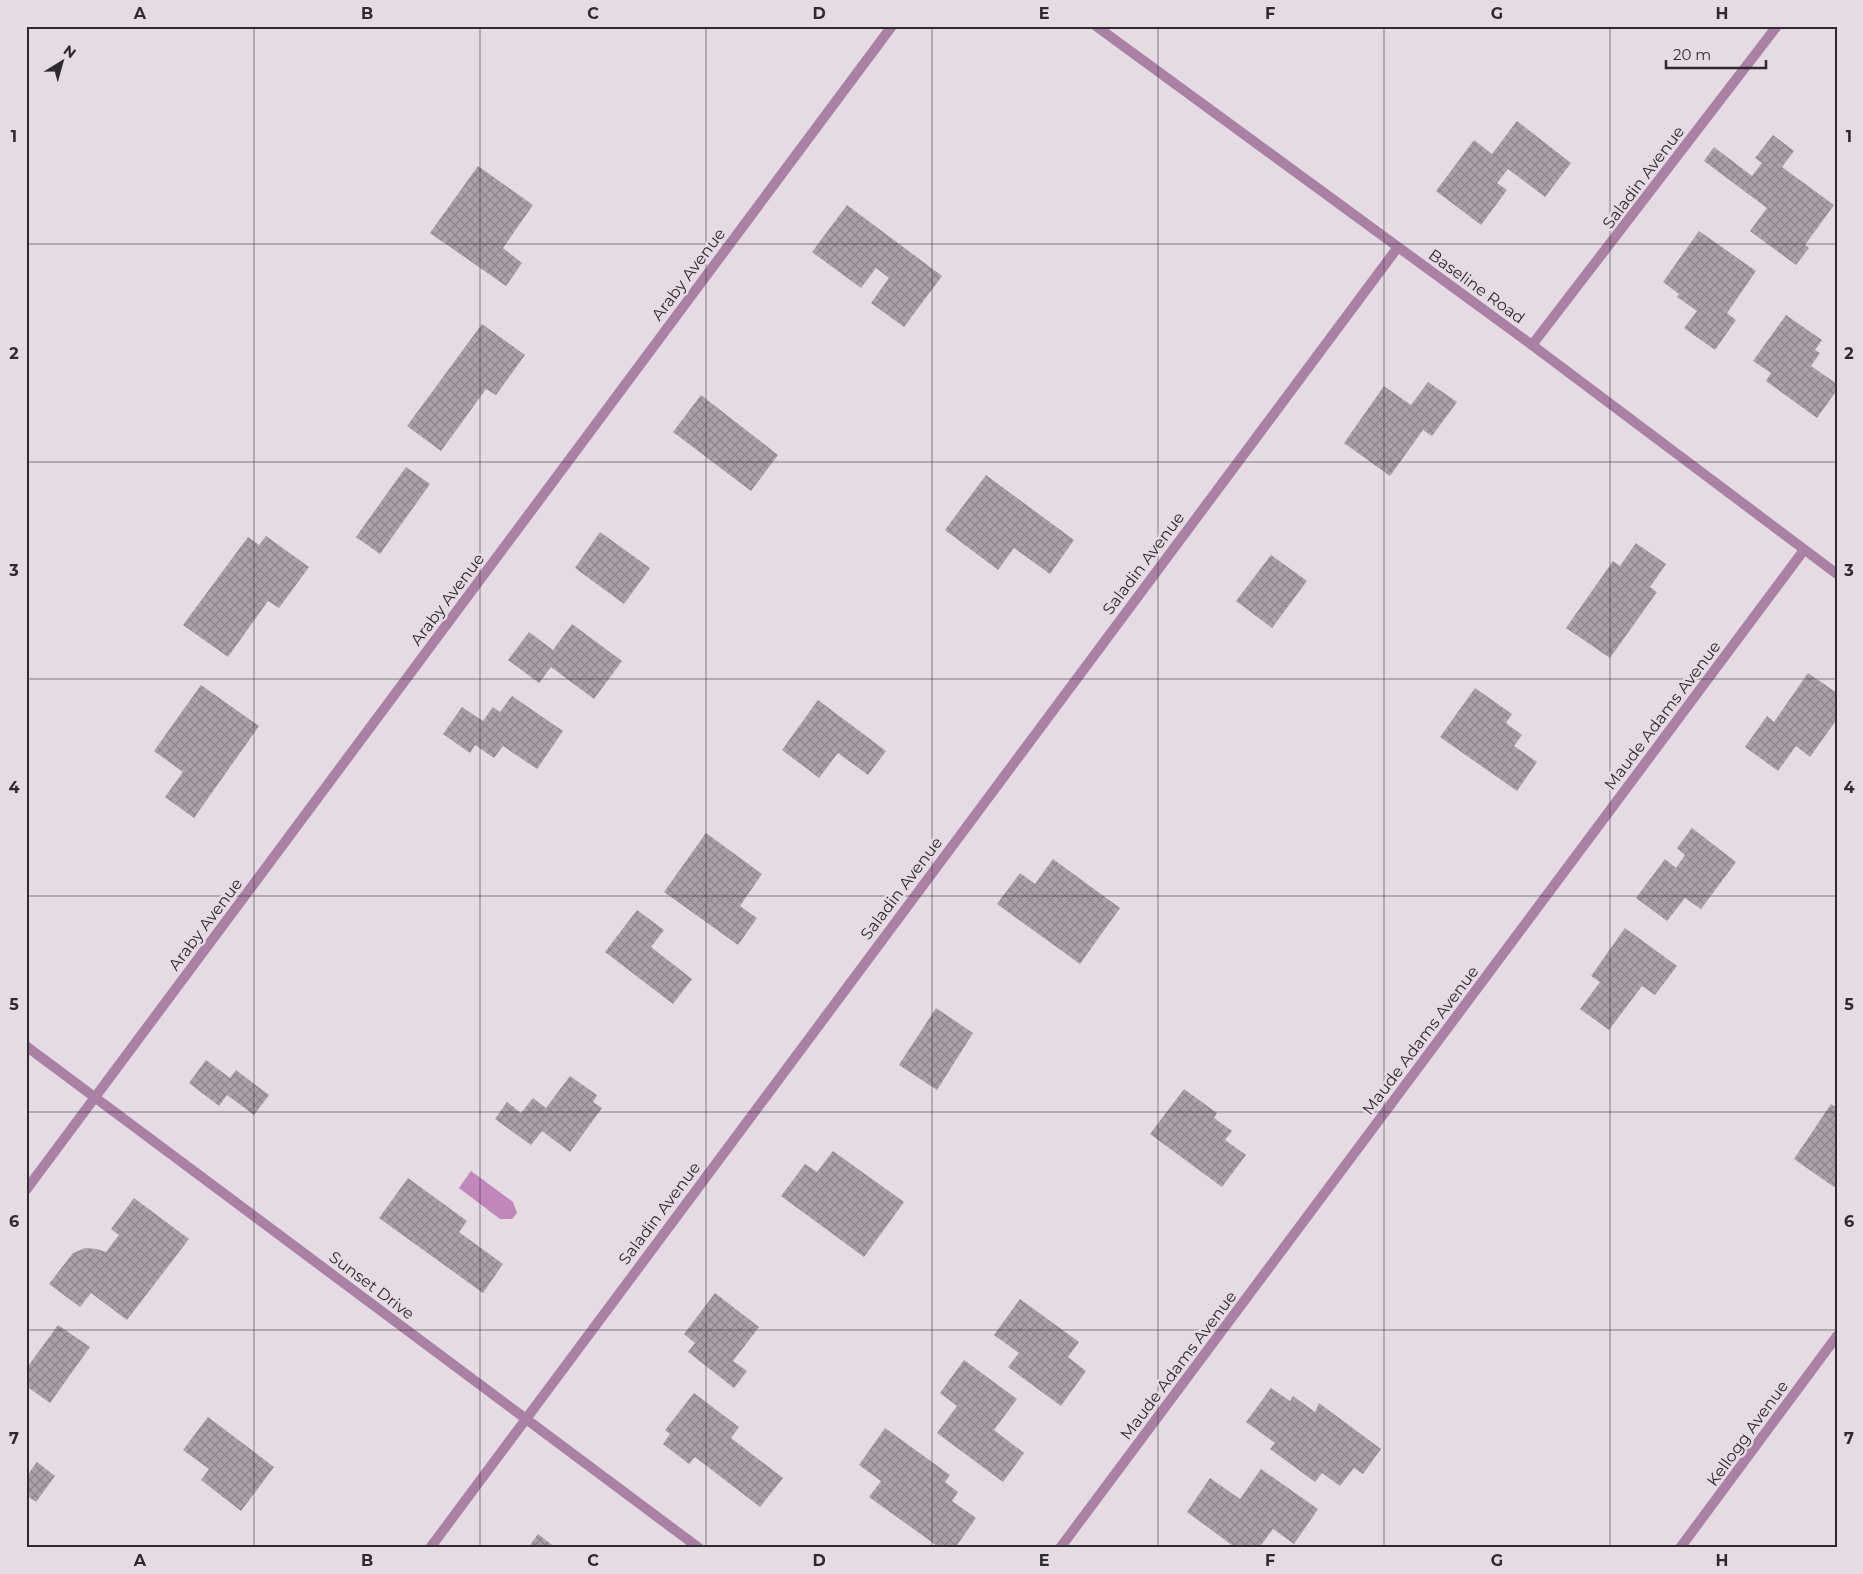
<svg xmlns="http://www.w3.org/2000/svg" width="1863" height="1574" font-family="Montserrat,sans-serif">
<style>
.water{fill:#c186ba}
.building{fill:url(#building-cross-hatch)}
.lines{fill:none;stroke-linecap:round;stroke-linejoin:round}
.street{stroke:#aa80a5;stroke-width:10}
.grid{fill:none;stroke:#2e2a2d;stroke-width:1;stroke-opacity:0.55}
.labels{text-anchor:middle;stroke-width:5;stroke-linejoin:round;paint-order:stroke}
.street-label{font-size:16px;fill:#2e2a2d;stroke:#e4dbe3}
.neatline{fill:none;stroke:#2e2a2d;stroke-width:2}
.grid-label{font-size:16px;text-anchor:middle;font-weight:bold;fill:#2e2a2d}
</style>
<defs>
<pattern id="building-cross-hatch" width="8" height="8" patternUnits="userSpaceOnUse" patternTransform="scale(1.25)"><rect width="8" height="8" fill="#aba2a9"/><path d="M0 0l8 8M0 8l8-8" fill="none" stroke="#8c848a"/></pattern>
</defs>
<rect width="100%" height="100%" fill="#e4dbe3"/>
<path class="water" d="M471,1171l42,31 4,11 -5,6h-12l-41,-31z"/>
<g class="building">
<path d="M1517,121l54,42 -26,34 -37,-28 -11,14 10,7 -26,35 -45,-34 38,-51 18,14z"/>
<path d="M1773,135l21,16 -12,16 52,38 -29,40 4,3 -13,17 -46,-34 17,-23 -63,-47 10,-14 38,29 10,-13 -7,-5z"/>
<path d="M478,166l55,39 -30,43 19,15 -16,23 -76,-53z"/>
<path d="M847,205l95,71 -38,51 -33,-24 18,-25 -13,-10 -15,20 -49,-36z"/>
<path d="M1699,231l57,40 -29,42 9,7 -21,30 -31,-22 13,-17 -20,-14 2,-3 -16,-12z"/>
<path d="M1786,315l36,25 -7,10 5,3 -9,13 26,18v6l-20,28 -51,-37 5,-8 -18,-12z"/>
<path d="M482,324l43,31 -29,40 -10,-6 -45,62 -34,-25z"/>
<path d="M1428,382l29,20 -25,34 -9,-6 -33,46 -46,-33 40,-57 27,19z"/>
<path d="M701,395l77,60 -27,36 -78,-59z"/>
<path d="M406,467l24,17 -50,70 -24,-17z"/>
<path d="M986,475l88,65 -24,34 -36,-26 -16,22 -53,-40z"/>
<path d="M600,532l50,36 -26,36 -49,-36z"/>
<path d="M266,536l43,31 -30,41 -11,-7 -40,56 -45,-32 65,-88 11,8z"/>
<path d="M1636,543l30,21 -16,23 7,5 -47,66 -44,-30 47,-67 7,5z"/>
<path d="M1271,555l36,26 -35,47 -36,-27z"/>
<path d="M572,624l50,37 -28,38 -43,-32 -12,16 -31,-23 21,-28 24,18z"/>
<path d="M1808,673l29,20v26l-27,38 -14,-11 -18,25 -33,-24 22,-31 7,6z"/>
<path d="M201,685l58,41 -65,92 -29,-21 18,-25 -29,-21z"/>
<path d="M1475,688l37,26 -6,9 16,12 -8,11 23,16 -20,29 -77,-54z"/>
<path d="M512,696l51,35 -26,38 -34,-23 -9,12 -19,-13 -5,8 -27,-19 19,-27 21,14 10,-14 7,5z"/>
<path d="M818,700l68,51 -18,24 -30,-22 -19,25 -37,-28z"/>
<path d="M1692,828l44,34 -35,47 -16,-11 -18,23 -31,-23 29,-39 11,9 9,-13 -8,-7z"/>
<path d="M706,833l56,41 -22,32 17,12 -19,27 -74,-53z"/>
<path d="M1053,859l67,49 -40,56 -83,-60 23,-31 15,11z"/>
<path d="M637,910l27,20 -13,17 41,32 -19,25 -68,-52z"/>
<path d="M1625,928l52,38 -22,29 -13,-9 -33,44 -29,-21 20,-27 -9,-6z"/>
<path d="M936,1008l37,25 -36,57 -38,-25z"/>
<path d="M206,1060l24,18 6,-8 33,25 -15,20 -27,-20 -8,11 -30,-23z"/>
<path d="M570,1076l27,19 -4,7 9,6 -32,44 -28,-21 -11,14 -36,-26 12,-17 14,11 12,-15 13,10z"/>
<path d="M1184,1089l33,24 -3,5 18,13 -7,9 21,15 -24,32 -72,-53z"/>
<path d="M1831,1104l6,4v74l-3,5 -40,-28z"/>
<path d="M833,1151l71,51 -40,55 -83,-61 24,-32 12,8z"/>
<path d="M408,1178l59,43 -8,11 44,32 -20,29 -104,-75z"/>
<path d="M134,1198l55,41 -62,81 -36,-27 -11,14 -31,-23 24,-31 12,-5 12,1 9,3 13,-17 -8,-6z"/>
<path d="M715,1293l44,34 -26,34 14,10 -13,17 -46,-36 7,-9 -11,-9z"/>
<path d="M1020,1299l59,43 -11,15 18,14 -25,35 -53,-39 11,-14 -25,-18z"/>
<path d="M58,1325l32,22 -40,56 -24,-17v-17z"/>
<path d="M964,1360l53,39 -23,31 30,23 -21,29 -66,-49 20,-27 -17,-13z"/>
<path d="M1271,1388l19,13 3,-5 22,16 4,-9 62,46 -18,25 -9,-6 -14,18 -18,-13 -7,9 -45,-33 5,-6 -29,-21z"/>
<path d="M694,1393l45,34 -8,11 52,40 -23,29 -65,-50 -6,7 -26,-20 7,-10 -5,-4z"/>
<path d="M208,1417l66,50 -33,44 -40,-31 8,-11 -26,-19z"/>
<path d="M885,1428l65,47 -5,7 13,10 -6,9 24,17 -21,30h-15l-71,-51 12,-16 -22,-16z"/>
<path d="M37,1462l18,14 -19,26 -10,-7v-18z"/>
<path d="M1261,1469l57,40 -24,35 -21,-15 -14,19h-23l-49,-36 23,-34 30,21z"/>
<path d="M538,1534l18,14h-28z"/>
</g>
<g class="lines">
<g class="street">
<path d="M1096,26l436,319 305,229"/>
<path d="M1532,345l245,-319"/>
<path d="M26,1046l673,502"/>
<path d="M26,1190l866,-1164"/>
<path d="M430,1548l968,-1301"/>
<path d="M1060,1548l744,-998"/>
<path d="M1680,1548l157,-212"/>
</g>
</g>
<path class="grid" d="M254,26v1522M480,26v1522M706,26v1522M932,26v1522M1158,26v1522M1384,26v1522M1610,26v1522M26,244h1811M26,462h1811M26,679h1811M26,896h1811M26,1112h1811M26,1330h1811"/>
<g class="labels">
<g class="street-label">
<text transform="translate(1643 177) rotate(-53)" y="6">Saladin Avenue</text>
<text transform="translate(688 274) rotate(-53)" y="6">Araby Avenue</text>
<text transform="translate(1477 286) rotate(36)" y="6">Baseline Road</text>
<text transform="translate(1143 563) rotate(-53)" y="6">Saladin Avenue</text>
<text transform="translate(447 599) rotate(-53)" y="6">Araby Avenue</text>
<text transform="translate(1662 715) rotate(-53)" y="6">Maude Adams Avenue</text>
<text transform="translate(901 888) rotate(-53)" y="6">Saladin Avenue</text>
<text transform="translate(205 924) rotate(-53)" y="6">Araby Avenue</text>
<text transform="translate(1420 1040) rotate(-53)" y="6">Maude Adams Avenue</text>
<text transform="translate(659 1213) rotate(-53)" y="6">Saladin Avenue</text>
<text transform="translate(372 1285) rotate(37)" y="6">Sunset Drive</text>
<text transform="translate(1178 1365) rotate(-53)" y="6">Maude Adams Avenue</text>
<text transform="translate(1747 1433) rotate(-54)" y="6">Kellogg Avenue</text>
</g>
</g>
<rect width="1863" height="1574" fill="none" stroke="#e4dbe3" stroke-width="55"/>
<g transform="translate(62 62) rotate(37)" stroke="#e4dbe3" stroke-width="4" paint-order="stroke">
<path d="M0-4L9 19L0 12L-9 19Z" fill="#2e2a2d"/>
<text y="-8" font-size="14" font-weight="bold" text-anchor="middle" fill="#2e2a2d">N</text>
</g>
<path d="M1666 60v8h100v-8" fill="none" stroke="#2e2a2d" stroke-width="2.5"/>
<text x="1673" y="60" font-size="15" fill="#2e2a2d" stroke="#e4dbe3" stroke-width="4" paint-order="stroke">20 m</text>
<rect x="28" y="28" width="1808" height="1518" class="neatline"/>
<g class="grid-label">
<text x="140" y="19">A</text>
<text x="367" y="19">B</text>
<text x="593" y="19">C</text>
<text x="819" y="19">D</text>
<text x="1044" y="19">E</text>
<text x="1270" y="19">F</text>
<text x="1497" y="19">G</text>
<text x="1722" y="19">H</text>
<text x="14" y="142">1</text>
<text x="1849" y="142">1</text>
<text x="14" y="359">2</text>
<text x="1849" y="359">2</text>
<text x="14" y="576">3</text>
<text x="1849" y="576">3</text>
<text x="14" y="793">4</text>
<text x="1849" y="793">4</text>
<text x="14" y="1010">5</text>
<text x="1849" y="1010">5</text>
<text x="14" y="1227">6</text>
<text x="1849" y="1227">6</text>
<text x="14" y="1444">7</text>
<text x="1849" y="1444">7</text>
<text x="140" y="1566">A</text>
<text x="367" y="1566">B</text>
<text x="593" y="1566">C</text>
<text x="819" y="1566">D</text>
<text x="1044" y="1566">E</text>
<text x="1270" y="1566">F</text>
<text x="1497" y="1566">G</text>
<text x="1722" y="1566">H</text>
</g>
</svg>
